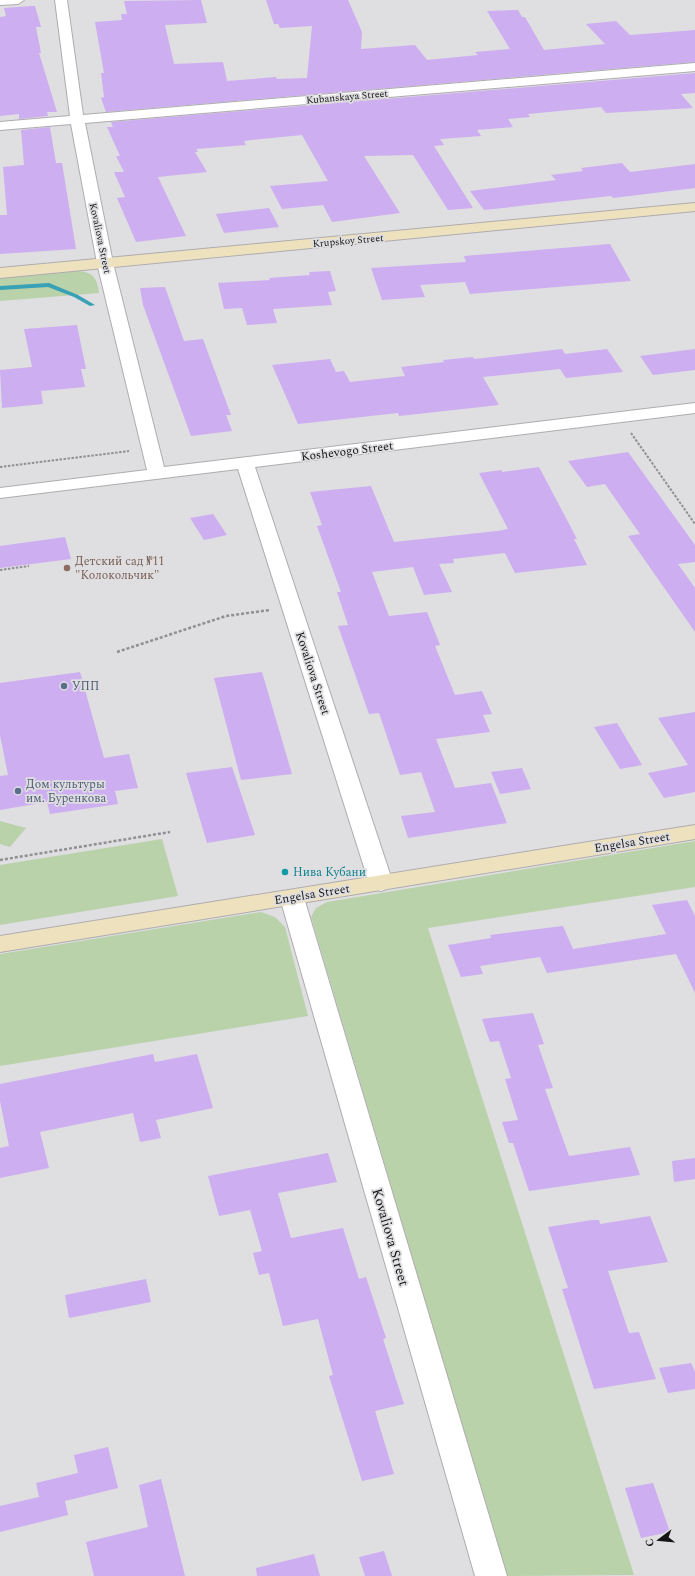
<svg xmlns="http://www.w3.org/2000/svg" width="695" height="1576" font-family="Spectral,serif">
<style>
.green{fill:#b9d2aa}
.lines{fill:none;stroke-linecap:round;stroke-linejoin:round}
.stream{fill:#38a1b5;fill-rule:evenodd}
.building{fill:#cdaef1}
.street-casing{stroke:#aeacaf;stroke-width:2}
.secondary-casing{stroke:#aeacaf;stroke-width:2}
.path-far1{stroke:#908f91;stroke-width:2;stroke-dasharray:2.5 1.5;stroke-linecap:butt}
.path{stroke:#908f91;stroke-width:2.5;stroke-dasharray:3 2;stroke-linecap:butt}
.street{fill:#fff;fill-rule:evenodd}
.secondary{fill:#eee2be;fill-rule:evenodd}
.education-dot{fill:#8d6e63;stroke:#dfdee1;stroke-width:1.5}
.service-dot{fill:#5c6f8a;stroke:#dfdee1;stroke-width:1.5}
.culture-dot{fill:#0f9aa8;stroke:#dfdee1;stroke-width:1.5}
.labels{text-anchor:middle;stroke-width:3.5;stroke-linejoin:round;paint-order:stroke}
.far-street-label{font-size:10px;fill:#141415;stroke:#dfdee1}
.street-label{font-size:12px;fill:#141415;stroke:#dfdee1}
.education-label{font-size:12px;fill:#785e54;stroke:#dfdee1;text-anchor:start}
.service-label{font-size:12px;fill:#4e5e75;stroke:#dfdee1;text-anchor:start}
.culture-label{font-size:12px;fill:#0d838f;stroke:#dfdee1;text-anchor:start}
.near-street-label{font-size:14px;fill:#141415;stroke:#dfdee1}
</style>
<rect width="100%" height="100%" fill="#dfdee1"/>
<g class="green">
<path d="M75,271c17,0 22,6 24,22l-99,8v-23z"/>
<path d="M0,821l26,7 -16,19 -10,-3z"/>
<path d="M162,839l16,57 -178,29v-60z"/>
<path d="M695,841v46l-267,41 206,647 -127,1 -196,-659 5,-9 11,-6z"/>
<path d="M261,912l14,5 10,10 23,89 -308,50v-112z"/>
</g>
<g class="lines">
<path class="stream" d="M49,283l29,12 17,10 -5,1 -16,-9 -26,-10 -48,3v-4z"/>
</g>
<g class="building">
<path d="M201,0l6,23 -42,2 9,39 49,-2 4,19 49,-4 1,2 30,-1 5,-52 -32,2 -2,-4h-4l-8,-24h82l14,32 -1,17 54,-4 12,15 51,-5 -3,-3 35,-3 -23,-38 31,-1 4,7h3l19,33 61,-6 -19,-20 30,-3 14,14 65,-5v32l-589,50 -5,-14 3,-1 -3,-24h3l-9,-51 27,-2 -1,-6h6l-3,-13z"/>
<path d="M31,6h4l6,21h-5l5,26h-2l18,59h-10l1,4 -29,3v-5l-19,2v-99l6,-1 -2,-8z"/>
<path d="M695,73v20l-14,1 12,14 -87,5 -5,-6 -73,7 2,3 -22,2 5,8 -36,3 4,6 -41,3 4,6 -10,1 39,62 -25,2 -35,-55 -49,1 36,57 -68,9 -9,-17 -41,4 -12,-23 58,-5 -26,-46 -51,5 -7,1 2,4 -50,4 2,3h-3l12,20 -49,5 28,59 -50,6 -19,-44 8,-1 -11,-25h10l-8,-16h4l-13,-29h6l-2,-5z"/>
<path d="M50,127l6,36h6l14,86 -76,5v-39h7l-4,-48 21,-2 -3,-35z"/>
<path d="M622,163l8,9 65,-8v24l-82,10 -2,-2 -127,14 -14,-19 86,-11 -5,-5 32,-4 -2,-3z"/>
<path d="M269,208l10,19 -55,6 -8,-19z"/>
<path d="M610,244l21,37 -161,13 -5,-12 -45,3 5,12 -43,3 -11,-32 95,-6 -2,-6z"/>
<path d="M330,271l6,20 -8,1 4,13 -59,4 4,14 -30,2 -5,-17 -18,1 -6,-26 52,-3 -1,-2 41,-3 -1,-3z"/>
<path d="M165,287l19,54 19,-2 28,76h-5l6,16 -41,5 -48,-131 -3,-17z"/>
<path d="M77,325l9,44h-5l4,18 -44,4 2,13 -41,4 -2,-38 32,-3 -8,-38z"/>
<path d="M562,349l3,5 42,-5 16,23 -57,6 -6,-9 -77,8 16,28 -100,11 -1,-3 -100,11 -26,-59 58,-6 6,13 8,-1 6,11 55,-6 -4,-9 43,-5 -1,-2 30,-3 1,2z"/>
<path d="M695,349v21l-42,5 -13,-19z"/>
<path d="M628,452l67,93v17l-17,2 17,24v44l-67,-96 12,-2 -35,-50 -18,3 -19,-26z"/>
<path d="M539,467l38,72h-3l13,26 -72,8 -10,-20 -52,6 1,4 -15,1 13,28 -28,3 -11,-28 -41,5 17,44 38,-4 13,33 -5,1 20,49 27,-4 10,23 -9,1 7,17 -54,7 19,49 36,-5 16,40 -99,15 -7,-22 34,-4 -14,-40 -21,3 -21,-62 -10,1 -31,-88 10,-1 -11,-33h4l-24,-66 5,-1 -12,-33 61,-6 23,56 103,-11 11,-2 -29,-56 23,-3v2z"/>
<path d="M213,514l14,21 -23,5 -14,-22z"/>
<path d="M65,537l6,22 -71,9v-22z"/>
<path d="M80,672l24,86 25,-4 9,34 -23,3 3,13 -68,10 -3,-12 -47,8v-34l8,-1 -8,-40v-52z"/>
<path d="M262,672l30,102 -51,6 -27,-102z"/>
<path d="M695,712v80l-31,6 -16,-25 40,-8 -30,-47z"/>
<path d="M617,723l25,42 -22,4 -26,-42z"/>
<path d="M232,767l23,68 -48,8 -21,-70z"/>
<path d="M522,768l9,21 -31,5 -9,-22z"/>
<path d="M687,900l8,16v77l-19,-39 -129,19 -7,-16 -60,9 3,8 -22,3 -13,-32 43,-7 -1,-3 73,-9 10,23 93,-15 -14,-29z"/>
<path d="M533,1013l11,31 -6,1 15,43 -8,1 24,67 61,-9 10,28 -111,16 -16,-48h-4l-7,-21 16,-2 -13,-41 6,-1 -12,-37 -9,1 -8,-23z"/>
<path d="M153,1054l2,8 42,-8 16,54 -57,12 5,18 -21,4 -7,-29 -93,19 9,36 -49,10v-30l9,-2 -9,-45v-17z"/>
<path d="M328,1153l9,29 -59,11 13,45 52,-10 16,51 7,-2 20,61 -3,1 21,65 -29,7 19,63 -32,7 -33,-105 4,-1 -15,-56 -35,7 -14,-53 -10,2 -6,-22 9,-2 -12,-41 -31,6 -11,-40z"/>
<path d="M695,1158v21l-21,3 -2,-21z"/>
<path d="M650,1216l18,46 -60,9 21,62 10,-1 17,47 -62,10 -32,-100 6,-1 -20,-61 44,-7h7l1,4z"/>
<path d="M146,1279l5,23 -82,16 -4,-23z"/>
<path d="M691,1363l4,9v17l-27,4 -9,-25z"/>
<path d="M108,1447l10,41 -53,13 3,14 -68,17v-26l39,-9 -3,-14 42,-10 -4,-18z"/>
<path d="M161,1479l24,97h-91l-8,-34 62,-15 -9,-42z"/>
<path d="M653,1483l17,49 -29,6 -16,-50z"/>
<path d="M384,1551l8,25h-27l-6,-19z"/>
<path d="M314,1554l6,22h-63l-1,-8z"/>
</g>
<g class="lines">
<defs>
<g id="street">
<path d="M0,0h24l-6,4 -18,1z"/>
<path d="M55,0h12l16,115 612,-52v8l-610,52 28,140 51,204 531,-64v10l-440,54 138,416 -4,5 -8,3 -8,-3 -4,-5 -131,-414 -238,29v-10l147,-18 -50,-207 -26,-139 -71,6v-8l70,-6z"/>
<path d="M292,890l8,2 4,6 203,678h-32l-195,-678 4,-6z"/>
</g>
<g id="secondary">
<path d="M695,203v8l-695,67v-10z"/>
<path d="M695,825v14l-695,113v-16z"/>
</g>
</defs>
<use href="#street" class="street-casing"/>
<use href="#secondary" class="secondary-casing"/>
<g class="path-far1">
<path d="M631,433l64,91"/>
<path d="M0,467l129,-16"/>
<path d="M0,570l29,-4"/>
</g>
<g class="path">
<path d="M117,652l109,-36 44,-6"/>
<path d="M0,860l170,-28"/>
</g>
<use href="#street" class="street"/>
<use href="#secondary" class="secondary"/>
</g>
<circle class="education-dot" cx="67" cy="568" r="4"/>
<g class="service-dot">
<circle cx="64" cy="686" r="4"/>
<circle cx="18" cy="791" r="4"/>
</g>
<circle class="culture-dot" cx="285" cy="872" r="4"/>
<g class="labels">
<g class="far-street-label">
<text transform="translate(347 96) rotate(-5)" y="4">Kubanskaya Street</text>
<text transform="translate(101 238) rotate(78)" y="4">Kovaliova Street</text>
<text transform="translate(348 240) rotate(-5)" y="4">Krupskoy Street</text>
</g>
<g class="street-label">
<text transform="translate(347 451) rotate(-7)" y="4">Koshevogo Street</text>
<text transform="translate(313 673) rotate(72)" y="4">Kovaliova Street</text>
<text transform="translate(632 842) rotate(-9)" y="4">Engelsa Street</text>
<text transform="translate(312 894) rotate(-9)" y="4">Engelsa Street</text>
</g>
<g class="education-label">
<text x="75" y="565">Детский сад №11<tspan x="75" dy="14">"Колокольчик"</tspan></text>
</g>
<g class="service-label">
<text x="72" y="690">УПП</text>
<text x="26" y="788">Дом культуры<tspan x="26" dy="14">им. Буренкова</tspan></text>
</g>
<g class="culture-label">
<text x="293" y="876">Нива Кубани</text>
</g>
<g class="near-street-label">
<text transform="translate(391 1237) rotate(74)" y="5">Kovaliova Street</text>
</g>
</g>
<g transform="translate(659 1540) rotate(254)" stroke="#dfdee1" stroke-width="3" paint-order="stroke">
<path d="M0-3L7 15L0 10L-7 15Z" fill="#141415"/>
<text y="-6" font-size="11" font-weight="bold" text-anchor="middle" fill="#141415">С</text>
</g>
</svg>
